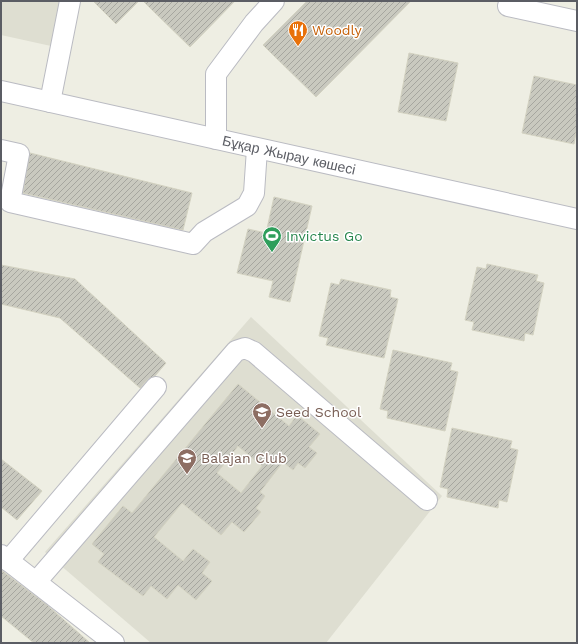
<svg xmlns="http://www.w3.org/2000/svg" width="578" height="644" font-family="'Work Sans',sans-serif">
<style>
.education{fill:#deded1}
.building{fill:url(#building-hatch);stroke:#d3d2c1;fill-rule:evenodd}
.lines{fill:none;stroke-linecap:round;stroke-linejoin:round}
.minor-casing{stroke:#babbc2;stroke-width:22}
.minor{stroke:#fff;stroke-width:20}
.labels{text-anchor:middle;stroke-width:3;stroke-linejoin:round;paint-order:stroke}
.food-label{font-size:14px;fill:#c56008;stroke:#fff;text-anchor:start}
.street-label{font-size:14px;fill:#5b5d64;stroke:#fff}
.leisure-label{font-size:14px;fill:#27864d;stroke:#fff;text-anchor:start}
.education-label{font-size:14px;fill:#785e54;stroke:#fff;text-anchor:start}
</style>
<defs>
<pattern id="building-hatch" width="6" height="6" patternUnits="userSpaceOnUse"><rect width="6" height="6" fill="#c9c9bf"/><path d="M-1 1l2-2M0 6l6-6M5 7l2-2" fill="none" stroke="#a6a69f"/></pattern>
</defs>
<rect width="100%" height="100%" fill="#eeeee3"/>
<g class="education">
<path d="M1,1h60l-10,45 -50,-11z"/>
<path d="M251,317l191,179 -116,147h-175l-106,-91z"/>
</g>
<g class="building">
<path d="M93,1h46l-23,23z"/>
<path d="M143,1h92l-45,46z"/>
<path d="M307,1h104l-95,96 -53,-52z"/>
<path d="M409,53l49,10 -12,58 -48,-9z"/>
<path d="M534,76l43,9v42l-3,17 -52,-11z"/>
<path d="M30,153l162,40 -9,37 -160,-37z"/>
<path d="M274,197l38,9 -22,96 -21,-5 4,-16 -36,-8 11,-44 18,4z"/>
<path d="M487,264l51,11 -2,6 8,2 -11,52 -8,-2 -1,8 -52,-11 2,-8 -9,-2 12,-53 9,2z"/>
<path d="M1,265l74,14 91,84 -11,13 -7,3 -8,9 -80,-70 -59,-14z"/>
<path d="M341,279l50,11 -1,7 8,2 -14,59 -58,-13 2,-7 -9,-2 12,-53 8,2z"/>
<path d="M393,350l59,13 -2,7 8,2 -13,59 -58,-13 1,-7 -8,-2z"/>
<path d="M238,384l51,42 8,-11 23,19 -11,13 8,6 -12,15 -7,-5 -5,7 -10,-8 -23,30 5,4 -9,12 5,4 -17,20 -12,-10 -11,13 -39,-32 -28,34 29,24 10,-12 17,13 -8,11 10,8 -16,19 -18,-15 -11,14 -16,-13 -8,10 -45,-34 6,-8 -12,-10 31,-38 9,7zM238,446l24,20 -21,27 -24,-20z"/>
<path d="M452,428l60,13 -2,7 8,2 -11,52 -8,-2 -1,8 -51,-11 1,-8 -8,-2z"/>
<path d="M1,459l41,32 -25,29 -16,-13z"/>
<path d="M1,570l46,35 43,38h-56l-33,-27z"/>
</g>
<g class="lines">
<defs>
<g id="minor">
<path d="M508,6l69,15"/>
<path id="s1" d="M1,91l576,128"/>
<path d="M50,102l20,-101"/>
<path d="M216,139v-65l38,-51 20,-22"/>
<path d="M1,150l18,4 -9,48 183,42 11,-12 43,-26 7,-13 3,-44"/>
<path d="M1,555l113,88"/>
<path d="M8,561l148,-174"/>
<path d="M36,582l200,-231 9,-3 9,4 173,148"/>
</g>
</defs>
<use href="#minor" class="minor-casing"/>
<use href="#minor" class="minor"/>
</g>
<defs>
<symbol id="restaurant-pin" viewBox="-11 -11 22 30"><path d="M0 17L-7.5 6A9.5 9.5 0 1 1 7.5 6Z" fill="#e8710a" stroke="#fff"/><path d="M-5-6h1v4h1v-4h1v4h1v-4h1v5L-1.5 .5V6h-2V.5L-5-1ZM5-6V6H3V1.5H1.5Q1.5-4 5-6Z" fill="#fff"/></symbol>
<symbol id="stadium-pin" viewBox="-11 -11 22 30"><path d="M0 17L-7.5 6A9.5 9.5 0 1 1 7.5 6Z" fill="#2e9e5b" stroke="#fff"/><path d="M0-5a6.5 5 0 1 0 0 10a6.5 5 0 1 0 0-10ZM-3.5-1.8h7v3.6h-7Z" fill="#fff"/></symbol>
<symbol id="school-pin" viewBox="-11 -11 22 30"><path d="M0 17L-7.5 6A9.5 9.5 0 1 1 7.5 6Z" fill="#8d6e63" stroke="#fff"/><path d="M0-5L7-2L0 1L-7-2ZM-4 1L0 2.5L4 1V4Q0 6-4 4Z" fill="#fff"/></symbol>
</defs>
<g fill-rule="evenodd">
<use href="#restaurant-pin" x="287" y="19" width="22" height="30"/>
<use href="#stadium-pin" x="261" y="225" width="22" height="30"/>
<use href="#school-pin" x="251" y="401" width="22" height="30"/>
<use href="#school-pin" x="176" y="447" width="22" height="30"/>
</g>
<g class="labels">
<g class="food-label">
<text x="312" y="35">Woodly</text>
</g>
<g class="street-label">
<text dy="5" stroke="none"><textPath href="#s1" startOffset="295">Бұқар Жырау көшесі</textPath></text>
</g>
<g class="leisure-label">
<text x="286" y="241">Invictus Go</text>
</g>
<g class="education-label">
<text x="276" y="417">Seed School</text>
<text x="201" y="463">Balajan Club</text>
</g>
</g>
<rect width="578" height="644" fill="none" stroke="#5b5d64" stroke-width="4"/>
</svg>
